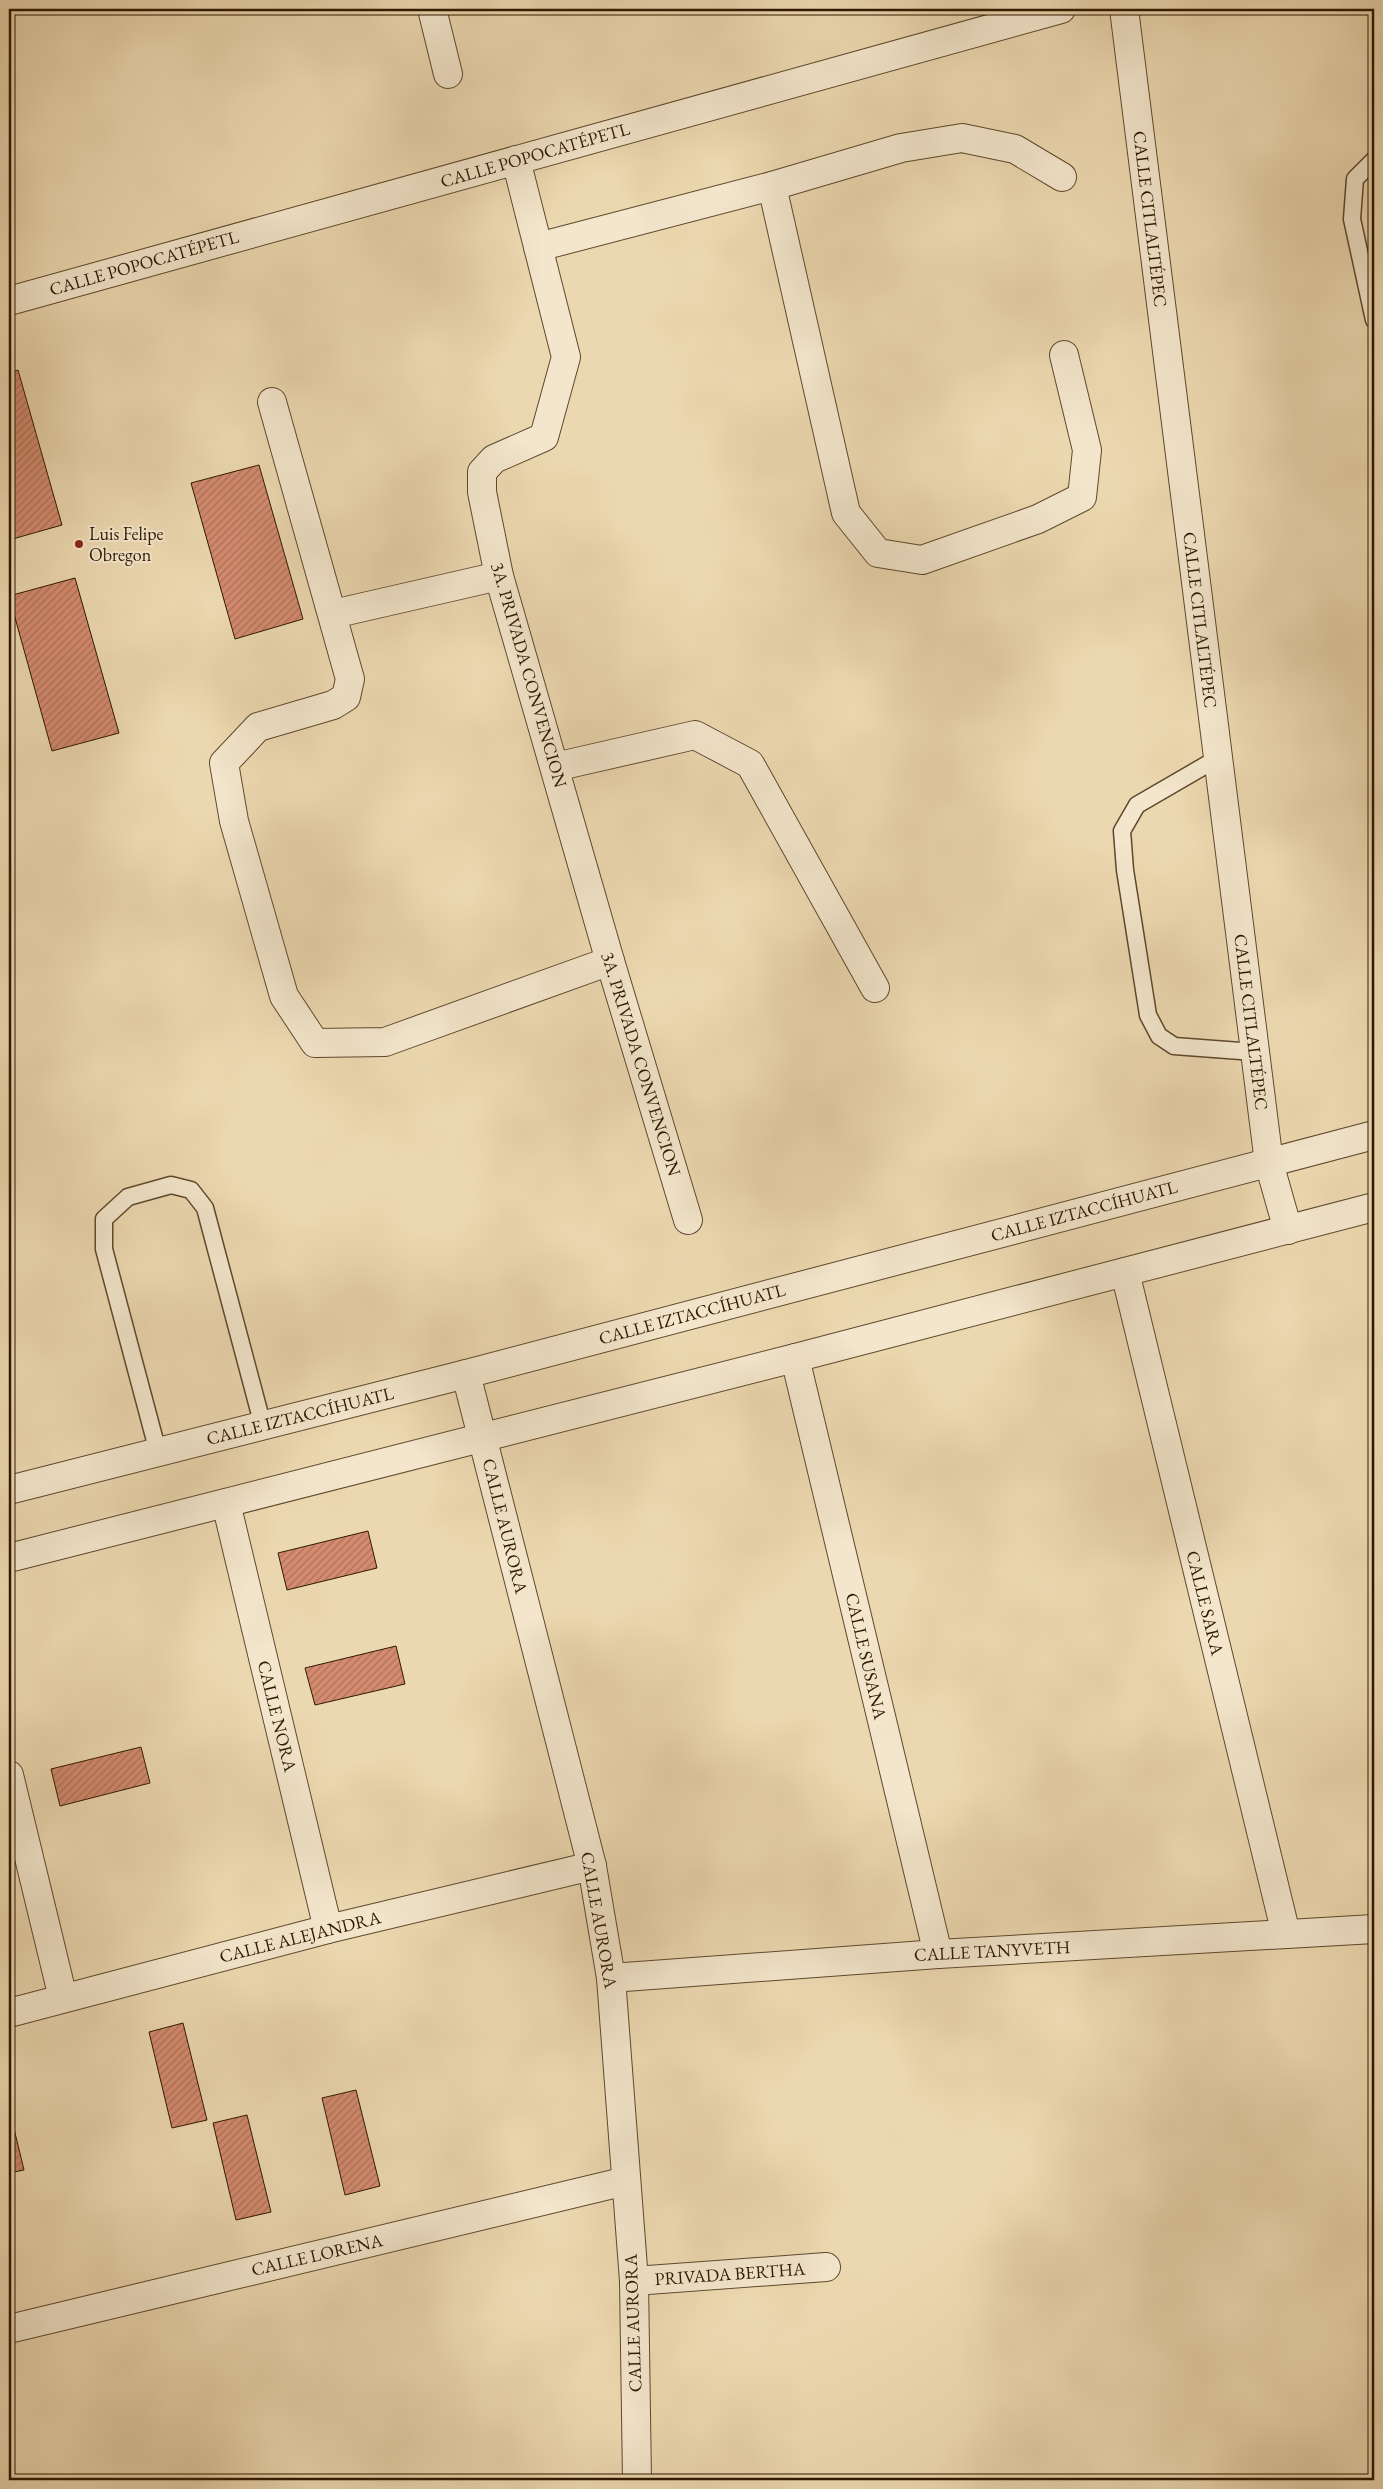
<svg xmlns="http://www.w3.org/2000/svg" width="1383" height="2489" font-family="'EB Garamond',serif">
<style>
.building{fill:url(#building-hatch);stroke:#2e1800}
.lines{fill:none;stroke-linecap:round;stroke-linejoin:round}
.lane-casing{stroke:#5e482c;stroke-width:19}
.street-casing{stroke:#5e482c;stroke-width:30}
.path{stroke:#2e1800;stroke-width:3;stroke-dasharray:1 2.5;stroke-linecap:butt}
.lane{stroke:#f3e6cc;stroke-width:16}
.street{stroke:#f3e6cc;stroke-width:28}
.poi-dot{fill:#8f2418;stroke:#f3e6cc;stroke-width:2}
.labels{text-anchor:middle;stroke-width:4;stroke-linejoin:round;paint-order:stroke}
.street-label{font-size:18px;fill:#2e1800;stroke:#f3e6cc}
.poi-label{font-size:18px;fill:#2e1800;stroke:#f3e6cc;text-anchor:start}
</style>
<defs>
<pattern id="building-hatch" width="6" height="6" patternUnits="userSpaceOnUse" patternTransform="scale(1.25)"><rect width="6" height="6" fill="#d48b6f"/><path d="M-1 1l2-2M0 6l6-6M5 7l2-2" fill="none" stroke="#ac7159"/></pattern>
</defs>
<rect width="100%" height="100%" fill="#ecd8b0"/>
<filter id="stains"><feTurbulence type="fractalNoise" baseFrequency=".004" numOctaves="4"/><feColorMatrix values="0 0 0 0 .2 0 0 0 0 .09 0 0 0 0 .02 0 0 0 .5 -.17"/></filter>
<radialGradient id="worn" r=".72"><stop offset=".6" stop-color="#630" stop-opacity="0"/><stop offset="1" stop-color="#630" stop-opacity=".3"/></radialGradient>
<g class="building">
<path d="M18,370l44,155 -53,15v-167z"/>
<path d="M259,465l44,154 -68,20 -44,-156z"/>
<path d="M75,578l44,155 -67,18 -43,-155z"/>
<path d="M368,1531l9,37 -90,22 -9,-37z"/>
<path d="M396,1646l9,38 -90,21 -10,-37z"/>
<path d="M141,1747l9,36 -90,23 -9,-37z"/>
<path d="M183,2023l24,97 -35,8 -23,-96z"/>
<path d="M356,2090l24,96 -35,9 -23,-97z"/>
<path d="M9,2108l15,62 -15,3z"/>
<path d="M247,2115l24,97 -35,8 -23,-97z"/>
</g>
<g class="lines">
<defs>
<g id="lane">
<path d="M1374,160l-19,19 -3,40 22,101"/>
<path d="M1218,758l-81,47 -15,26 3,39 23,145 11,21 15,10 80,6"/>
<path d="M158,1452l-54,-203v-30l24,-22 43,-12 20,5 14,18 58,218"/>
</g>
<g id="street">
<path d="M432,9l16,65"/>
<path d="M1124,9l145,1154 19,67"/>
<path d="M516,160l50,197 -22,80 -50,22 -12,13v20l17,84 111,385 78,259"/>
<path d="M772,186l74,327 32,40 44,7 116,-41 44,-22 5,-47 -23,-95"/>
<path d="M538,247l234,-61 129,-38 61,-10 53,11 47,28"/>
<path d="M9,301l1052,-292"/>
<path d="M272,402l78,277 -4,18 -13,8 -75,22 -34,36 10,58 50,175 31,47 70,-1 225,-81"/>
<path d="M333,614l166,-38"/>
<path d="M555,767l140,-32 55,29 125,224"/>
<path d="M1125,1272l161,662"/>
<path d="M795,1358l143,596"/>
<path d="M466,1374l126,492 19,112 23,303 3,199"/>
<path d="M9,1490l457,-116 908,-239"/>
<path d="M226,1503l102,426"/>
<path d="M9,1558l786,-200 579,-151"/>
<path d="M9,1775l54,223"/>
<path d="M611,1978l327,-24 436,-25"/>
<path d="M9,2013l319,-84 264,-63"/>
<path d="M634,2281l192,-14"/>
<path d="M9,2329l617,-148"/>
</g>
</defs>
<use href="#lane" class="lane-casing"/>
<use href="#street" class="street-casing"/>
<path class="path" d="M9,252l2,11"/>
<use href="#lane" class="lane"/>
<use href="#street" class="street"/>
</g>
<circle class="poi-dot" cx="79" cy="544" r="5"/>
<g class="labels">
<g class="street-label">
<text transform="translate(535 155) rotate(-16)" y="6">CALLE POPOCATÉPETL</text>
<text transform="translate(1150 219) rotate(83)" y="6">CALLE CITLALTÉPEC</text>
<text transform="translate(144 263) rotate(-16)" y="6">CALLE POPOCATÉPETL</text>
<text transform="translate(1200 620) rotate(83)" y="6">CALLE CITLALTÉPEC</text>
<text transform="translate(529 675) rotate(74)" y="6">3A. PRIVADA CONVENCION</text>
<text transform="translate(1251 1022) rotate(83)" y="6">CALLE CITLALTÉPEC</text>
<text transform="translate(641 1064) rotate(73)" y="6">3A. PRIVADA CONVENCION</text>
<text transform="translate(1084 1211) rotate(-15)" y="6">CALLE IZTACCÍHUATL</text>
<text transform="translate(692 1314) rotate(-15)" y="6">CALLE IZTACCÍHUATL</text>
<text transform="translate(300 1416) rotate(-14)" y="6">CALLE IZTACCÍHUATL</text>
<text transform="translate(505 1526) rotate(76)" y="6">CALLE AURORA</text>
<text transform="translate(1205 1603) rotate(76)" y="6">CALLE SARA</text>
<text transform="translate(866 1656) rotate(77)" y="6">CALLE SUSANA</text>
<text transform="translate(277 1716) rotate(76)" y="6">CALLE NORA</text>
<text transform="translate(599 1920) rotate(80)" y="6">CALLE AURORA</text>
<text transform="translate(300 1937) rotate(-14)" y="6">CALLE ALEJANDRA</text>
<text transform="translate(992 1951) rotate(-3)" y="6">CALLE TANYVETH</text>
<text transform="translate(317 2255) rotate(-13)" y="6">CALLE LORENA</text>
<text transform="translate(730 2274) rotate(-4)" y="6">PRIVADA BERTHA</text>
<text transform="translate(633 2323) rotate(-92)" y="6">CALLE AURORA</text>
</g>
<g class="poi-label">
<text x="89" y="540">Luis Felipe<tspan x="89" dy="21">Obregon</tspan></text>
</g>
</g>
<rect width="1383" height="2489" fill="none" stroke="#ecd8b0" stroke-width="30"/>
<rect x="10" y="10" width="1363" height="2469" fill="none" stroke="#2e1800" stroke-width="2.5"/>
<rect x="15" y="15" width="1353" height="2459" fill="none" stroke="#2e1800"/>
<rect width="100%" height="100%" filter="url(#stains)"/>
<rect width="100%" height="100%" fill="url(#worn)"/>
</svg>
